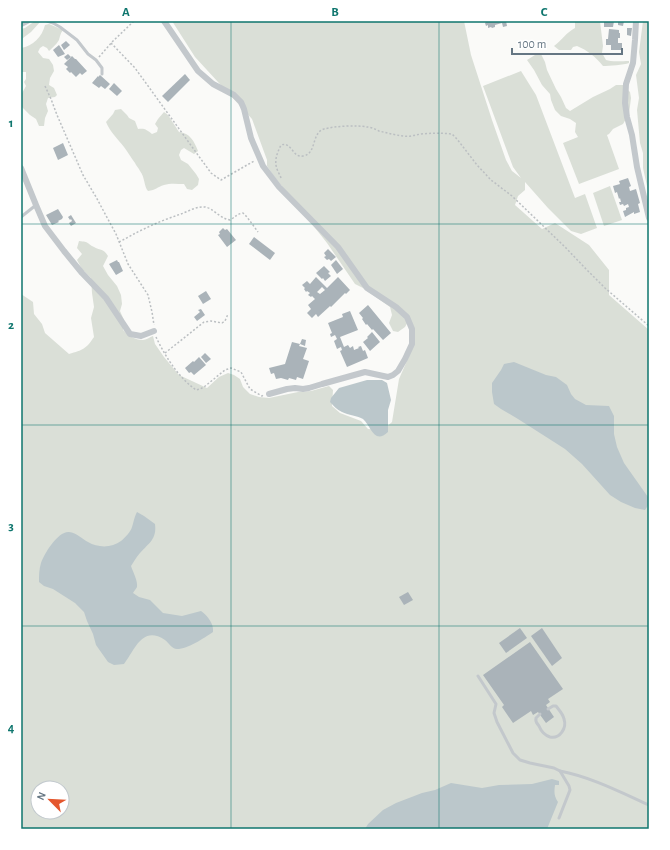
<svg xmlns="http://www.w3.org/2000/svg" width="670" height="850" font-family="'Alegreya Sans',sans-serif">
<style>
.green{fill:#dadfd7;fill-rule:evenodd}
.water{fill:#bbc7cb}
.building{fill:#aab3b9;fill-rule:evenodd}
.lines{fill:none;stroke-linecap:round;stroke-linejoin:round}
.path{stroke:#bbbfc2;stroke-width:1.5;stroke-dasharray:2 2;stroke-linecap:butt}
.service{stroke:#c3c8cc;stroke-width:3}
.minor{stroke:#c3c8cc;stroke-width:6}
.grid{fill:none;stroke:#0f766e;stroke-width:1;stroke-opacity:0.55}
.neatline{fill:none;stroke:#0f766e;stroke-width:1.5}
.grid-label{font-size:13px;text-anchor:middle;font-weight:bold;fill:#0f766e}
</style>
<rect width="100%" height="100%" fill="#fafaf8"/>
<g class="green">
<path d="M35,21h6l-10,11 -8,6 -2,5v-14l4,-1z"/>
<path d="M172,21h292l7,34 21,65 14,40 6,11 9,7 -8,-11 -30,-81 38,-15 15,24 39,103 10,-4 12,34 -16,6 -10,-3 -23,-23 -23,-26v8l-7,6 -3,9 27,24 13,-6 34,22 20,25v25l40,35v499h-628v-535l12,8 1,12 8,10 3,9 24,21c14,-4 17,-5 25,-17l-3,-19 3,-11 -2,-14 -1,-15 -9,-9 -5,-9 5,-6 -5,-6 2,-7c11,1 7,2 15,6 7,4 9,1 14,9l-5,10 5,9 9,11 4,9 1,9 -2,7 4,9 -1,10c5,5 12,10 20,10 3,0 7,-3 10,-4l2,8 9,13 15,18 28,13 12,-11 9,-4 6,2 6,4 3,8 7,7 9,3 10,1 29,-6 13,-1 18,-5 4,4 -1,16 8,7 21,8 7,8 15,1 9,-8 7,-43 11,-25 -1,-34 -4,7 -7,5 -5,-1 -4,-8 3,-8 -2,-8 -27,-19 -8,-4 -28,-41 -54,-68 -6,-9v-6l-15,-41 -57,-62zM38,788h24v24h-24z"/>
<path d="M575,21h25l3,25 -1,7 4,7c5,2 16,1 23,1v2c-5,2 -20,3 -26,3 -7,-9 -16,-16 -26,-20l-4,1 -2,3h-12l-5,-4c8,-6 13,-14 21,-18z"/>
<path d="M643,21h6v174l-6,-27v-15l-3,-10 -3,-33 2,-12 -3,-23 5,-11 -2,-12z"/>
<path d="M49,24l14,6c-3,4 -3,7 -4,10 -3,5 -7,8 -10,11l-2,-3 -4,-2 -3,2 -2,4 5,6 6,1 4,6 1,6 -4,7 -1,7 5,3 3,7 -2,2 -7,1 -2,6 2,7 -3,7 -1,8h-5l-3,-7 -6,-4 -9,-9v-11l5,-9 -2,-4 2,-3v-7h-5v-24c12,-2 21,-11 24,-23z"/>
<path d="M541,54l4,8 2,8 9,19 5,8 5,11 4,3 23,-14 17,-8 6,-4h7l7,7 1,6 -2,16 -6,10 -10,5 -4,5 -2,1 12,34 -40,15 -16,-41 15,-6 -3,-5 1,-9 -6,-4 -9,-3 -6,-6 -4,-10 -1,-6 -8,-9 -8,-15 -7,-10 8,-5z"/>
<path d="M121,109l6,6 2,3 6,3 3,8c7,-1 9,1 14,5l5,-2 1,-4 -3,-4 3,-5 6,-7 4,3 11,17c11,1 15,9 19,19l-4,3 -10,-6 -3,2 -2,5 2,5 7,4 8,10 3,5 -1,6 -6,5 -5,-1 -3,-5c-7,0 -14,-1 -20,1 -7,2 -8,5 -16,6 -4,-4 -3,-14 -8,-20 -1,-3 -4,-5 -5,-8 -4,-5 -7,-11 -11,-16 -6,-8 -14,-15 -18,-25l7,-8 2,-4z"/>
<path d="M610,186l12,34 -18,6 -11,-33z"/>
</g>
<g class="water">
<path d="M514,362l32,13 10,2 11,8 4,9 4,5 11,6 23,1 5,10v18l3,13 7,16 24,34 1,7 -4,6 -10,-2 -14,-6 -11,-7 -28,-31 -17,-15 -47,-30 -17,-10 -7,-5 -2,-12v-9l9,-13 3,-6z"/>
<path d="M367,380h15l5,3 4,17 -3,10v22c-14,13 -17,-6 -25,-13 -5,-3 -15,-4 -21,-7 -5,-2 -9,-7 -12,-10l1,-4 8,-10z"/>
<path d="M137,512l7,4 11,8c2,15 -6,19 -15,29 -4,4 -6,9 -9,13 2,6 7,15 6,21 -1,2 -3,4 -4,6l6,4 11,3 13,13 19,3 19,-5c7,5 13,13 12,21 -9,6 -25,17 -36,17 -5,0 -8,-6 -12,-9 -23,-15 -30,10 -41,24l-10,1 -6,-3 -12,-17 -3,-11 -6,-13 -3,-9 -9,-9 -22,-14 -9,-3 -5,-4c0,-6 0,-13 2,-19 3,-9 17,-32 28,-31 8,1 13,7 19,10 10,6 24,6 33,-1 4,-3 10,-10 11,-14 2,-6 2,-9 5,-15z"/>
<path d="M552,779l7,2v4h-4c-1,7 -1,11 3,17l-11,27h-182l3,-5 15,-14 13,-7 26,-10 13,-3 16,-7 31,5 17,-3 33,-1z"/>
</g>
<g class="building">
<path d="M486,21h20l1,5 -4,1 -1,-4 -7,2v2l-3,1 -1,-1 -3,1v-3l-2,1 -1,-3 1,-1z"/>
<path d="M604,21h10l-1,6h-9z"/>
<path d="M618,21h6l-1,5 -5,-1z"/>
<path d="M627,28h5l-1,8 -4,-1z"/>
<path d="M609,29l10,1v3h1v5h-2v5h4v7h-11v-5h-5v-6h2z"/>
<path d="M66,41l4,4 -6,5 -3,-5z"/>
<path d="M59,45l6,9 -7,3 -5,-7z"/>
<path d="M68,54l3,3 -4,3 -3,-3z"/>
<path d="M72,56l3,3h1l11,12 -5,4 -2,-2 -4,4 -5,-5 -1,1 -4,-4 2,-2 -4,-3z"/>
<path d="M185,74l5,6 -22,22 -6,-6z"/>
<path d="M100,75l10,9 -5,5 -4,-3 -2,2 -7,-5 6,-7v1z"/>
<path d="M114,83l8,8 -5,5 -8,-7z"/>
<path d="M63,143l5,12 -10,5 -5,-12z"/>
<path d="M628,178l3,8 -2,1 1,4 6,-2 4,14 -2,1 2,8 -6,2v-2l-9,5 -2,-6 3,-1v-2l3,-1 -1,-3 -4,2 -1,-2 -3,1 -1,-3h2l-1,-4 -1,1 -2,-7 -2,1 -2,-7 7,-2 -1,-3z"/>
<path d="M58,209l5,8 -1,2 -4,2 1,1 -7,3 -6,-10z"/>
<path d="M71,215l5,8 -5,3 -2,-3 3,-2 -1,-2 -1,1 -2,-3z"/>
<path d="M223,228l2,2 2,-1 9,11 -9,7 -9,-12 2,-1 -1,-2z"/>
<path d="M254,237l21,16 -5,7 -21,-16z"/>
<path d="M328,249l8,8 -5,4 -2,-2 -2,1 -3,-3 2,-1 -2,-3z"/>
<path d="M117,260l1,2h1l4,9 -7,4 -7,-11z"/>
<path d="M336,260l7,9 -6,5 -6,-9z"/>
<path d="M324,266l6,6 -2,1 3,3 -6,5 -2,-3 -1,1 -6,-6z"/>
<path d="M316,277l11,11 11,-11 12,13 -4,4 -1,-1 -14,14 -1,-1 -1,1 -11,10 -2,-3 -4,4 -5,-5 4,-4 -3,-4 7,-6 -3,-3 -1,1 -3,-2 2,-2 -3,-2 -1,1 -2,-3 1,-1 -3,-3 5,-4 3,3zM322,287l3,3 -5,4 -3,-2z"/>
<path d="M206,291l5,8 -8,5 -5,-8z"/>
<path d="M368,305l23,28 -8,7 -10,-11 -1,1 -5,-6 -1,1 -4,-6 1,-1 -4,-5z"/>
<path d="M201,309l4,6 -8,6 -3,-4 6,-5 -2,-2z"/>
<path d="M350,311l8,19 -18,7 4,10 4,-2 2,3 3,-2 1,4 5,-2 -1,-1 3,-1 2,5 2,-1 3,8 -21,9 -7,-16 2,-1 -1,-3 -4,2 -3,-8 3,-2 -2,-4 -4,2 -1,-3 2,-1 -4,-10 15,-6 -1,-3z"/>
<path d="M372,332l8,10 -10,9 -7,-9 5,-4 -1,-1z"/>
<path d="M302,339l4,1 -1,6 -5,-2z"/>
<path d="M292,342l8,2 -1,2 8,2 -4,11 6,2 -6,18 -6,-2 -1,3 -7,-2 -1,2 -7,-2 -5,1 -2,-6 -3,1 -2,-6 16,-4z"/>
<path d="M205,353l6,6 -5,4 -5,-6z"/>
<path d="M199,357l7,8 -12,10 -3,-3 -2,1 -4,-5 8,-7 1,1z"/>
<path d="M408,592l5,8 -9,5 -5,-8z"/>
<path d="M520,628l7,10 -21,15 -7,-10z"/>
<path d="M542,628l20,30 -10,8 -21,-30z"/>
<path d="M530,642l33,47 -15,10 2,3 -4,3 8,12 -8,6 -8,-11 -5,3 -2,-4 -18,12 -11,-16 2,-2 -21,-30z"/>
</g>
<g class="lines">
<g class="path">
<path d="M111,43l24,25 76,105 10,7 33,-19"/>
<path d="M99,57l13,-15 22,-21"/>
<path d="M45,86l6,13 6,16 26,60 13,22 20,37 12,30 20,31 4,17 2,13"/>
<path d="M281,178c-1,-3 -3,-6 -4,-9 -3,-8 0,-16 4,-24 11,-4 11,13 22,11 14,-2 8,-23 21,-27 11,-3 33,-4 43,-2 4,0 8,2 12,4 8,2 16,4 24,5 6,1 12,-1 18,-2 11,-1 21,-1 31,0l5,5 20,26 14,15 21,16 53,51 21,22 19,19 44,38"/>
<path d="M119,242c8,-4 16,-9 25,-13 12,-6 25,-11 37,-15 8,-3 16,-8 24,-7 8,1 14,11 25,13 5,-3 7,-6 13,-7l4,4 11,15"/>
<path d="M156,337c9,19 22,40 40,53l4,-1 4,-2 21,-17 6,-2 10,4 9,17 12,7 1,-1"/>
<path d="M165,353l39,-31 7,-1 11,2 3,-2 3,-7"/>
</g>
<g class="service">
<path d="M47,21l6,2 7,4 17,13 11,14 8,6 6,8v6"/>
<path d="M21,217l15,-12"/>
<path d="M478,676l18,28 -2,9 3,9 16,31 7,7 10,3 24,5 6,3 9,15 1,4 -11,28"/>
<path d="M540,714l-4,4c-1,4 1,5 3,8 2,5 5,9 11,11 10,2 17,-9 14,-18 -1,-5 -5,-9 -8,-13h-3l-5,3"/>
<path d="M560,771c31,6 60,21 89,34"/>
</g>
<g class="minor">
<path d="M164,21l34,50 15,13 21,11 7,7 3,7 7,29 12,28 16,21 59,60 29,41 29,19 11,10 5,12v15l-7,15 -7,12 -5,4 -5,2 -23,-5 -43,12 -13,4 -6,1 -8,-1 -8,1 -18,5"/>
<path d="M636,21l-1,19 -2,23 -7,21 -1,19 2,14 5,18 5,32 12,51"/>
<path d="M21,24l6,-3"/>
<path d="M21,168l15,37 9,21 19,25 18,22 24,25 24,36 11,2 13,-5"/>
</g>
</g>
<path class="grid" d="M231,21v808M439,21v808M21,224h628M21,425h628M21,626h628"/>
<rect width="670" height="850" fill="none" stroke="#ffffff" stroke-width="44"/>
<g transform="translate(50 800) rotate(294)"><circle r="19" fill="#ffffff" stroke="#c1c8cd"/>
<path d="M0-3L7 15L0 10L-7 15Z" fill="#e4572e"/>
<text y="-6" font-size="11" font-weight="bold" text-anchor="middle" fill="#657683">N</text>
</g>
<path d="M512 48v6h110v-6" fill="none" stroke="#657683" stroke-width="2"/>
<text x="518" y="48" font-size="12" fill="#657683" stroke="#ffffff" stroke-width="3" paint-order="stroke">100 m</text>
<rect x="22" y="22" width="626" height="806" class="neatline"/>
<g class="grid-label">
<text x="126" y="16">A</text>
<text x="335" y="16">B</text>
<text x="544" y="16">C</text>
<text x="11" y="127">1</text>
<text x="11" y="329">2</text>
<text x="11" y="530">3</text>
<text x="11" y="732">4</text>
</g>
</svg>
